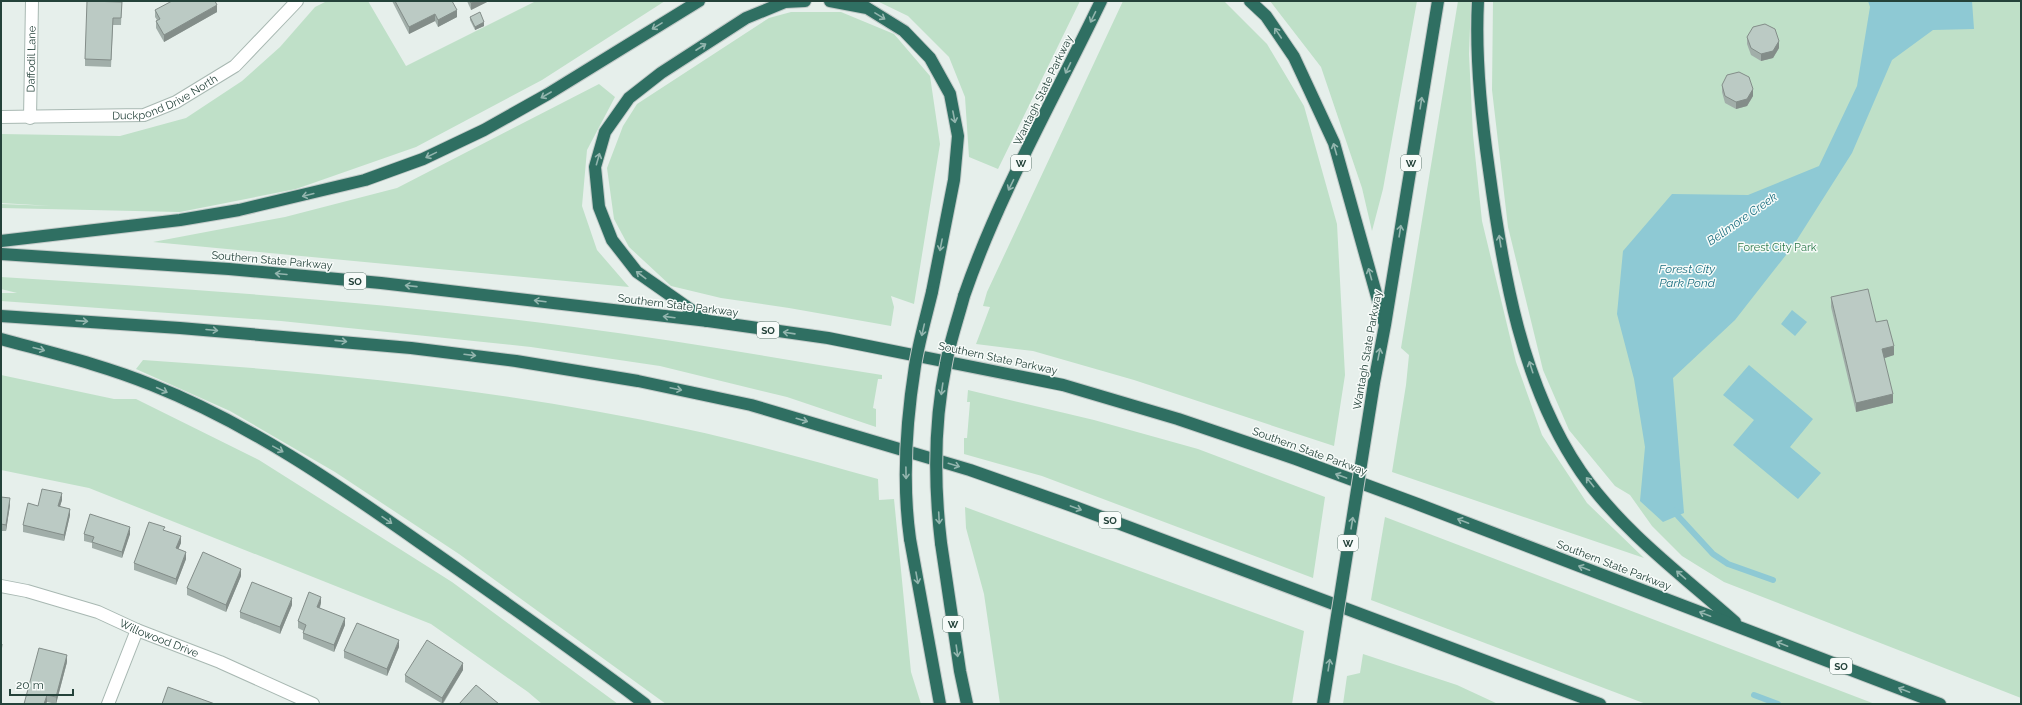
<svg xmlns="http://www.w3.org/2000/svg" width="2022" height="705" font-family="Raleway,sans-serif">
<style>
.green{fill:#bfe0c8}
.water{fill:#8ec9d4}
.lines{fill:none;stroke-linecap:round;stroke-linejoin:round}
.stream{stroke:#8ec9d4;stroke-width:6}
.street-casing{stroke:#a8b8b2;stroke-width:14}
.highway-casing{stroke:#c2cac8;stroke-width:14}
.street{stroke:#fff;stroke-width:12}
.highway{stroke:#2f6f62;stroke-width:12}
.highway-bridge-casing{stroke:#c2cac8;stroke-width:14;stroke-linecap:butt}
.highway-bridge{stroke:#2f6f62;stroke-width:12}
.wall{fill:#a1aea9}
.shaded-wall{fill:#838d89}
.building{fill:#bbcac4;stroke:#838d89}
.oneway{stroke:#93b5ae}
.labels{text-anchor:middle;stroke-width:3;stroke-linejoin:round;paint-order:stroke}
.shield{fill:#f7fbf9;stroke:#637a73;stroke-width:1}
.shield-label{font-size:10px;font-weight:bold;fill:#24423a}
.street-label{font-size:11px;fill:#24423a;stroke:#f7fbf9}
.park-label{font-size:11px;fill:#2d7a4b;stroke:#f7fbf9}
.water-label{font-size:12px;font-style:italic;fill:#1c6f80;stroke:#f7fbf9}
</style>
<rect width="100%" height="100%" fill="#e6efeb"/>
<g class="green">
<path d="M327,1h41l38,65 130,-65h129l-123,79 -126,67 -120,42 -116,23 -179,-4v-4l51,2 -51,-3v-69l119,2 66,-18 56,-37 38,-34 35,-40z"/>
<path d="M877,1h203l-82,168 -29,-12 -4,-60 -16,-40 -41,-41z"/>
<path d="M1123,1h101l43,43 37,62 33,118 8,151 -11,71 -200,-66 -101,-29 -57,-7 14,-37 -7,-1 4,-14z"/>
<path d="M1270,1h147l-34,188 -11,42 -10,-43 -41,-121z"/>
<path d="M1458,1h13l-2,53 4,81 9,86 34,141 26,73 45,68 57,55 -252,-86 14,-87 3,-30 -8,-7z"/>
<path d="M1493,1h528v697l-297,-116 -42,-26 -30,-30 -22,-31 -15,-9 -46,-56 -26,-60 -35,-143 -16,-137z"/>
<path d="M791,12h50l53,22 36,42 10,68 -26,160 -23,-8 3,11 -3,19 -102,-18 -68,-10 -50,-12 -42,-39 -15,-28 -7,-51 16,-42 14,-22 132,-86z"/>
<path d="M599,84l16,13 -28,53 -5,56 15,44 32,37 -476,-45 132,-25 112,-29z"/>
<path d="M1,277c191,12 383,25 573,50 103,13 206,32 308,48v4h-4l-5,29 3,1v18l-89,-30 -127,-31 -129,-19 -250,-26 -280,-20v-8h16l-16,-4z"/>
<path d="M143,360c182,12 365,30 543,69 65,14 128,32 192,50l1,21 15,-1 17,173 10,32h-255l-207,-150 -124,-82 -105,-61 -94,-42z"/>
<path d="M1,375l113,24h22l123,61 193,122 166,122h-76l-14,-12 -97,-68 -342,-136 -88,-18z"/>
<path d="M968,390l126,30 104,29 127,48 -12,81 -271,-102 -78,-22v-16h3l3,-36h-3z"/>
<path d="M965,507l339,124 -12,73h-292l-16,-110 -18,-66z"/>
<path d="M1385,517l490,187h-229l-275,-104z"/>
<path d="M1363,654l94,31 41,19h-155l4,-28 13,-3z"/>
</g>
<g class="water">
<path d="M1868,1h104l2,28 -41,1 -41,30 -40,93 -59,93 -58,74 -62,58 11,135 -21,9 -23,-21 5,-54 -11,-68 -17,-65 6,-63 49,-57 76,1 71,-29 38,-80 13,-79z"/>
<path d="M1792,310l15,12 -12,14 -14,-12z"/>
<path d="M1749,365l64,54 -23,28 31,26 -23,26 -65,-54 21,-25 -31,-25z"/>
</g>
<g class="lines">
<g class="stream">
<path d="M1676,510l2,6 35,38 15,10 45,16"/>
<path d="M1754,695l24,9"/>
</g>
<defs>
<g id="street">
<path id="s1" d="M1,117l143,-2 32,-13 59,-36 62,-65"/>
<path id="s2" d="M30,118l2,-117"/>
<path id="s3" d="M1,586l26,5 71,21 39,18 83,32 93,42"/>
<path d="M108,704l29,-74"/>
</g>
<g id="highway">
<path d="M830,1l37,7 37,23 26,27 20,36 8,42 -4,44 -22,112"/>
<path d="M1250,1l16,15 28,41 40,86 50,179"/>
<path d="M1478,1c-3,56 3,114 11,169 14,103 32,214 92,302 41,59 101,103 154,150"/>
<path d="M1,241l179,-21 59,-10 126,-30 58,-21 61,-29 64,-36 151,-93"/>
<path d="M1,254l228,15 152,14 327,38 120,17 235,47 115,34 118,40 124,46 520,199"/>
<path d="M964,296c35,-102 90,-197 137,-295"/>
<path d="M1,316l179,12 231,20 105,13 122,20 113,24 219,65 105,37 525,197"/>
<path d="M707,321l-70,-49 -25,-32 -13,-33 -4,-40 10,-35 24,-34 32,-25 85,-55 39,-16 20,-1"/>
<path d="M1,339c51,14 102,26 151,46 96,38 183,98 267,157 76,53 152,106 226,162"/>
<path d="M1374,383l11,-58 53,-324"/>
<path d="M910,539l30,165"/>
<path d="M941,543l19,128 7,33"/>
</g>
</defs>
<use href="#street" class="street-casing"/>
<use href="#highway" class="highway-casing"/>
<use href="#street" class="street"/>
<use href="#highway" class="highway"/>
<defs>
<g id="highway-bridge">
<path d="M910,539c-8,-57 -4,-116 5,-173 4,-25 11,-49 17,-74"/>
<path d="M941,543c-7,-59 -7,-121 5,-179 4,-23 12,-45 18,-68"/>
<path d="M1323,704l51,-321"/>
</g>
</defs>
<use href="#highway-bridge" class="highway-bridge-casing"/>
<use href="#highway-bridge" class="highway-bridge"/>
</g>
<g class="wall">
<path d="M392,1h60l5,16 -19,10 -3,-6 -26,13z"/>
<path d="M467,1h22l-18,9z"/>
<path d="M122,2l-1,23h-8l-2,42 -26,-1v-7z"/>
<path d="M155,10l62,2 -53,30 -8,-14v-7l1,-1 -2,-3z"/>
<path d="M470,17l14,9 -9,4 -5,-10z"/>
<path d="M1747,37l32,11 -6,10 -12,3 -10,-6 -4,-11z"/>
<path d="M1722,85l31,11 -6,10 -11,3 -11,-6 -3,-11z"/>
<path d="M1831,297l45,25 18,33 -10,3 9,45 -37,9 -25,-105z"/>
<path d="M1,497l9,8 -4,26h-5z"/>
<path d="M62,500l-2,6 10,9 -6,26 -41,-9v-7l15,-19z"/>
<path d="M165,531l16,12 -3,6 8,10 -10,26 -42,-15v-7z"/>
<path d="M84,534h46l-8,24 -30,-10v-5l-8,-2z"/>
<path d="M241,576l-15,36 -39,-17v-7z"/>
<path d="M321,603l-1,5 25,17 -11,27 -31,-13v-6l1,-2 -6,-3v-7z"/>
<path d="M292,605l-12,29 -40,-16v-6z"/>
<path d="M399,647l-12,29 -43,-18v-7z"/>
<path d="M67,662l-11,42 -9,-2 -23,2z"/>
<path d="M463,670l-20,34 -38,-22v-7z"/>
</g>
<g class="shaded-wall">
<path d="M476,1h13l-18,9v-7z"/>
<path d="M217,5v7l-53,30v-7z"/>
<path d="M457,10v7l-19,10v-7z"/>
<path d="M435,14v7l-26,13v-7z"/>
<path d="M484,22v4l-9,4v-3z"/>
<path d="M1779,41v7l-6,10 -12,3v-7z"/>
<path d="M1753,89v7l-6,10 -11,3v-7z"/>
<path d="M1894,346v9l-12,4v-10z"/>
<path d="M1893,394v9l-37,9v-9z"/>
<path d="M62,493v7l-4,13v-7z"/>
<path d="M10,498v7l-4,26v-6z"/>
<path d="M70,509v6l-6,26v-6z"/>
<path d="M130,527v7l-8,24v-6z"/>
<path d="M181,536v7l-5,12v-7z"/>
<path d="M186,552v7l-10,26v-6z"/>
<path d="M241,569v7l-15,36v-7z"/>
<path d="M321,597v6l-4,11v-7z"/>
<path d="M292,598v7l-12,29v-7z"/>
<path d="M345,618v7l-11,27v-7z"/>
<path d="M399,640v7l-12,29v-7z"/>
<path d="M2,644v6l-1,9v-7z"/>
<path d="M67,655v7l-11,42v-7z"/>
<path d="M463,663v7l-21,34v-6z"/>
<path d="M47,695v7l-1,2h-2z"/>
</g>
<g class="building">
<path d="M87,1l35,1 -1,16h-8l-2,42 -26,-1z"/>
<path d="M172,1h43l2,4 -53,30 -8,-14 4,-2 -5,-9z"/>
<path d="M395,1h57l5,9 -19,10 -3,-6 -26,13z"/>
<path d="M470,1h6l-5,2z"/>
<path d="M480,12l4,10 -9,5 -5,-10z"/>
<path d="M1765,24l10,5 4,12 -6,10 -12,3 -10,-6 -4,-11 6,-10z"/>
<path d="M1739,72l10,5 4,12 -6,10 -11,3 -11,-6 -3,-11 5,-10z"/>
<path d="M1868,289l8,33 11,-2 7,26 -12,3 11,45 -37,9 -25,-106z"/>
<path d="M42,489l20,4 -4,13 12,3 -6,26 -41,-10 5,-22 10,3z"/>
<path d="M1,497l9,1 -4,27 -5,-1z"/>
<path d="M90,514l40,13 -8,25 -30,-10 2,-5 -10,-3z"/>
<path d="M149,522l16,5 -2,3 18,6 -5,12 10,4 -10,27 -42,-16z"/>
<path d="M203,552l38,17 -15,36 -39,-17z"/>
<path d="M252,582l40,16 -12,29 -40,-15z"/>
<path d="M309,592l12,5 -4,10 28,11 -11,27 -31,-12 3,-8 -8,-4z"/>
<path d="M357,623l42,17 -12,29 -43,-18z"/>
<path d="M427,640l36,23 -21,35 -37,-23z"/>
<path d="M1,643l1,1 -1,8z"/>
<path d="M39,648l28,7 -11,42 -9,-2 -3,9h-20z"/>
<path d="M476,685l23,19h-40z"/>
<path d="M168,687l47,17h-53z"/>
</g>
<defs><path id="oneway-shaft" d="M-6 0H5M1.5-3L5.5 0L1.5 3" fill="none" stroke-width="1.6" stroke-linecap="round" stroke-linejoin="round"/></defs>
<g class="oneway">
<use href="#oneway-shaft" transform="translate(880 16) rotate(32)"/>
<use href="#oneway-shaft" transform="translate(1093 17) rotate(116)"/>
<use href="#oneway-shaft" transform="translate(657 26) rotate(148)"/>
<use href="#oneway-shaft" transform="translate(1278 33) rotate(-124)"/>
<use href="#oneway-shaft" transform="translate(701 47) rotate(-33)"/>
<use href="#oneway-shaft" transform="translate(1068 68) rotate(116)"/>
<use href="#oneway-shaft" transform="translate(546 95) rotate(150)"/>
<use href="#oneway-shaft" transform="translate(1421 103) rotate(-81)"/>
<use href="#oneway-shaft" transform="translate(954 117) rotate(79)"/>
<use href="#oneway-shaft" transform="translate(1335 149) rotate(-106)"/>
<use href="#oneway-shaft" transform="translate(431 155) rotate(154)"/>
<use href="#oneway-shaft" transform="translate(598 159) rotate(-74)"/>
<use href="#oneway-shaft" transform="translate(1011 185) rotate(116)"/>
<use href="#oneway-shaft" transform="translate(308 195) rotate(166)"/>
<use href="#oneway-shaft" transform="translate(1400 231) rotate(-81)"/>
<use href="#oneway-shaft" transform="translate(1500 241) rotate(-99)"/>
<use href="#oneway-shaft" transform="translate(941 245) rotate(101)"/>
<use href="#oneway-shaft" transform="translate(281 274) rotate(-175)"/>
<use href="#oneway-shaft" transform="translate(1370 274) rotate(-106)"/>
<use href="#oneway-shaft" transform="translate(641 275) rotate(-143)"/>
<use href="#oneway-shaft" transform="translate(411 286) rotate(-174)"/>
<use href="#oneway-shaft" transform="translate(540 301) rotate(-173)"/>
<use href="#oneway-shaft" transform="translate(669 317) rotate(-173)"/>
<use href="#oneway-shaft" transform="translate(82 321) rotate(4)"/>
<use href="#oneway-shaft" transform="translate(212 330) rotate(5)"/>
<use href="#oneway-shaft" transform="translate(923 330) rotate(103)"/>
<use href="#oneway-shaft" transform="translate(789 333) rotate(-172)"/>
<use href="#oneway-shaft" transform="translate(341 341) rotate(6)"/>
<use href="#oneway-shaft" transform="translate(39 349) rotate(15)"/>
<use href="#oneway-shaft" transform="translate(1379 354) rotate(-79)"/>
<use href="#oneway-shaft" transform="translate(470 355) rotate(7)"/>
<use href="#oneway-shaft" transform="translate(1531 367) rotate(-108)"/>
<use href="#oneway-shaft" transform="translate(676 389) rotate(12)"/>
<use href="#oneway-shaft" transform="translate(942 389) rotate(98)"/>
<use href="#oneway-shaft" transform="translate(162 390) rotate(25)"/>
<use href="#oneway-shaft" transform="translate(802 420) rotate(16)"/>
<use href="#oneway-shaft" transform="translate(278 449) rotate(29)"/>
<use href="#oneway-shaft" transform="translate(954 465) rotate(17)"/>
<use href="#oneway-shaft" transform="translate(906 473) rotate(89)"/>
<use href="#oneway-shaft" transform="translate(1341 476) rotate(-160)"/>
<use href="#oneway-shaft" transform="translate(1590 482) rotate(-129)"/>
<use href="#oneway-shaft" transform="translate(1076 508) rotate(20)"/>
<use href="#oneway-shaft" transform="translate(939 518) rotate(87)"/>
<use href="#oneway-shaft" transform="translate(387 520) rotate(35)"/>
<use href="#oneway-shaft" transform="translate(1463 521) rotate(-159)"/>
<use href="#oneway-shaft" transform="translate(1352 523) rotate(-81)"/>
<use href="#oneway-shaft" transform="translate(1584 568) rotate(-159)"/>
<use href="#oneway-shaft" transform="translate(1681 575) rotate(-139)"/>
<use href="#oneway-shaft" transform="translate(917 578) rotate(80)"/>
<use href="#oneway-shaft" transform="translate(1705 614) rotate(-159)"/>
<use href="#oneway-shaft" transform="translate(1782 644) rotate(-159)"/>
<use href="#oneway-shaft" transform="translate(957 651) rotate(82)"/>
<use href="#oneway-shaft" transform="translate(1329 665) rotate(-81)"/>
<use href="#oneway-shaft" transform="translate(1904 690) rotate(-159)"/>
</g>
<g class="labels">
<g class="shield">
<rect x="1011" y="155" width="20" height="16" rx="3"/>
<rect x="1401" y="155" width="20" height="16" rx="3"/>
<rect x="344" y="273" width="22" height="16" rx="3"/>
<rect x="757" y="322" width="22" height="16" rx="3"/>
<rect x="1099" y="512" width="22" height="16" rx="3"/>
<rect x="1338" y="535" width="20" height="16" rx="3"/>
<rect x="943" y="616" width="20" height="16" rx="3"/>
<rect x="1830" y="658" width="22" height="16" rx="3"/>
</g>
<g class="shield-label">
<text x="1021" y="167">W</text>
<text x="1411" y="167">W</text>
<text x="355" y="285">SO</text>
<text x="768" y="334">SO</text>
<text x="1110" y="524">SO</text>
<text x="1348" y="547">W</text>
<text x="953" y="628">W</text>
<text x="1841" y="670">SO</text>
</g>
<g class="street-label">
<text dy="4" stroke="none"><textPath href="#s2" startOffset="59">Daffodil Lane</textPath></text>
<text transform="translate(1043 90) rotate(-64)" y="4">Wantagh State Parkway</text>
<text dy="4" stroke="none"><textPath href="#s1" startOffset="168">Duckpond Drive North</textPath></text>
<text transform="translate(272 260) rotate(5)" y="4">Southern State Parkway</text>
<text transform="translate(678 305) rotate(7)" y="4">Southern State Parkway</text>
<text transform="translate(1367 350) rotate(-80)" y="4">Wantagh State Parkway</text>
<text transform="translate(998 358) rotate(12)" y="4">Southern State Parkway</text>
<text transform="translate(1310 451) rotate(20)" y="4">Southern State Parkway</text>
<text transform="translate(1614 565) rotate(21)" y="4">Southern State Parkway</text>
<text dy="4" stroke="none"><textPath href="#s3" startOffset="167">Willowood Drive</textPath></text>
</g>
<g class="park-label">
<text x="1777" y="251">Forest City Park</text>
</g>
<g class="water-label">
<text transform="translate(1742 219) rotate(-35)" y="4">Bellmore Creek</text>
<text x="1687" y="273">Forest City<tspan x="1687" dy="14">Park Pond</tspan></text>
</g>
</g>
<rect width="2022" height="705" fill="none" stroke="#24423a" stroke-width="4"/>
<path d="M10 689v6h63v-6" fill="none" stroke="#24423a" stroke-width="2"/>
<text x="16" y="689" font-size="12" fill="#24423a" stroke="#f7fbf9" stroke-width="3" paint-order="stroke">20 m</text>
</svg>
